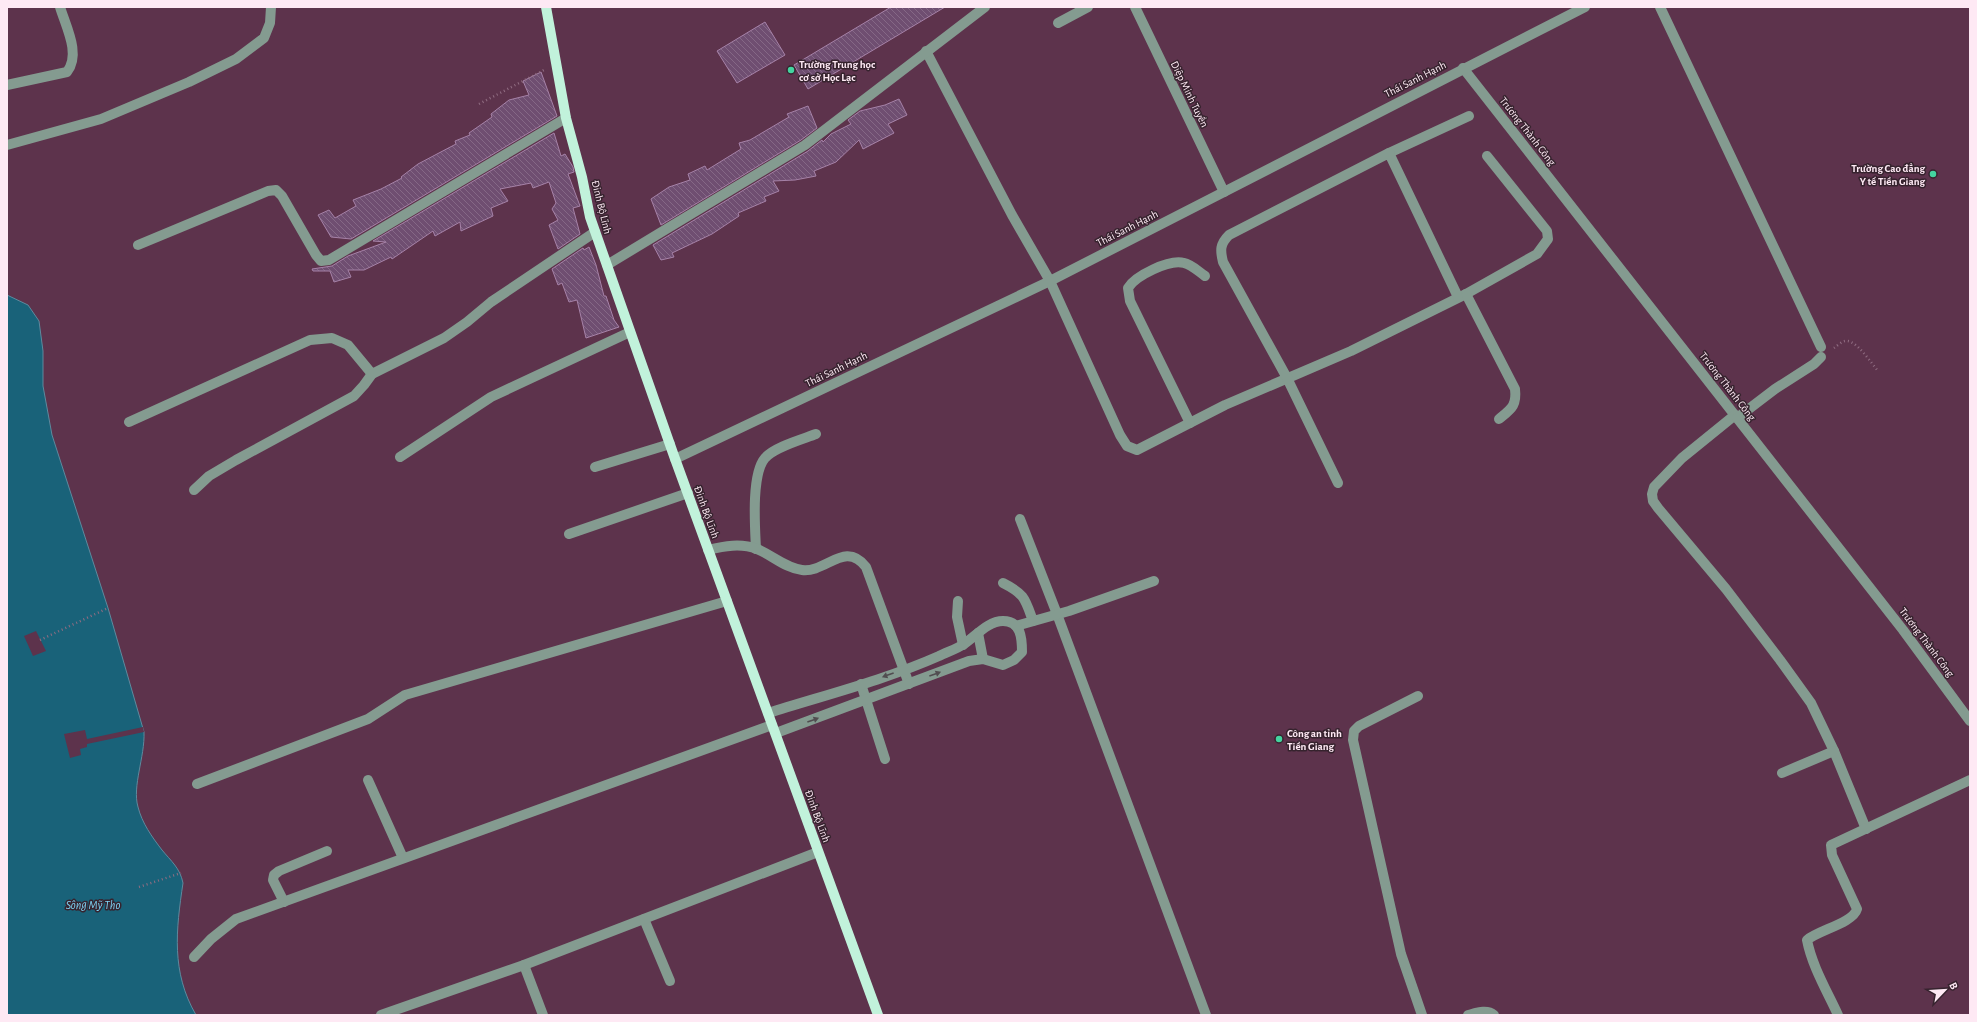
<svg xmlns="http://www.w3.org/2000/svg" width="1977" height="1022" font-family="'Alegreya Sans',sans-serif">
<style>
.water{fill:#196279;stroke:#5e8a9e}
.pier{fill:#5d334c}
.building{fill:url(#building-back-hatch);stroke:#a682a8}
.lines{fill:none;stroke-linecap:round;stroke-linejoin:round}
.path{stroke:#906d82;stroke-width:2.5;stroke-dasharray:1 3;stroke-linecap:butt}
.minor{stroke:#849b90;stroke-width:10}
.major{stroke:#c1f2db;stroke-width:10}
.oneway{fill:#514d50}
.poi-dot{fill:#44d4a0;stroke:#36232e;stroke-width:1.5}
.labels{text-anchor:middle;stroke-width:3;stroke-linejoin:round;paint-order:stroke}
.poi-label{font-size:11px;font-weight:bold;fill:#fee9f4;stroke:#36232e;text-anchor:start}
.street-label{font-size:11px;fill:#fee9f4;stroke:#36232e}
.water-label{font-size:12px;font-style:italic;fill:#7dd4f5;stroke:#36232e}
</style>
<defs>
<pattern id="building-back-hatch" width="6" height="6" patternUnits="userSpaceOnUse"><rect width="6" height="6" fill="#6f4e71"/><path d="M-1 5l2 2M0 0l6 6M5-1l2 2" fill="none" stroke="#856886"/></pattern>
</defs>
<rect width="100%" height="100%" fill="#5d334c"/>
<path class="water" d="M7,295l21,10 11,16 4,30v35l9,49 56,173 36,124c1,25 -12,54 -6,75 4,16 14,30 24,43 9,11 18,18 21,33 -7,47 -12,89 13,132h-189z"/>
<g class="pier">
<path d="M36,631l10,20 -13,5 -9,-20z"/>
<path d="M143,727l1,5 -57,12v3l-7,2 1,6 -11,3 -6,-24 21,-4 2,9z"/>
</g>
<g class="building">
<path d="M891,7h54l-137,82 -14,-24z"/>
<path d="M765,22l20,33 -48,28 -20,-32z"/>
<path d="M541,72l16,44 -206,123 -20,-2 -13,-22 11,-5 6,8 21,-12 -3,-6 28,-11 21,-11 -1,-1 17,-13 38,-20 -1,-3 15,-6 -1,-2 23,-16 -1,-3 18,-14 20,-5 -6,-14z"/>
<path d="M899,99l8,16 -19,9 6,9 -31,16 -4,-9 -23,22 -22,9 2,5 -21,4 -22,1 6,10 -15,6 2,4 -28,12 1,3 -27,18 -40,19 2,4 -13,3 -8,-15 155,-94 14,-11 1,2 8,-8 20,-10 -3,-4 12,-9 25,-6z"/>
<path d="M808,106l9,22 -16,12 -140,85 -10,-26 18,-12 21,-7 -2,-6 17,-8 2,4 34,-21 -2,-6 11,-3 39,-23 -2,-3z"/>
<path d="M554,133l7,23 4,-2 8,13 1,5 -6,2 12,32 -7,2 7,26 -22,15 -9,-24 9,-5 -6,-11 4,-6 -7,-21 -16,6 -2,-5 -31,6 8,12 -17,7 2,8 -32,15 -1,-9 -25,14 -2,-5 -41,28 -1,-2 -27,13h-16l3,7 -17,5 -4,-11h-17l-1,-2 20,-3 16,-10 38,-14 -13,-1z"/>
<path d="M589,247l7,18 8,31h2l8,24 5,7 -33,11 -9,-38 -8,2 -7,-19 -4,2 -6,-16 31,-21 1,2z"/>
</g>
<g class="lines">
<g class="path">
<path d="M479,104l67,-35"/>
<path d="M1834,348c3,-2 7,-6 11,-7 11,-2 26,22 33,30"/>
<path d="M40,640l68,-32"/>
<path d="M139,887l42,-14"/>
</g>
<g class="minor">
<path d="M1135,7l89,185"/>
<path d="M1660,7l161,340"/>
<path d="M1058,23l30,-16"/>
<path d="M926,51l86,164 38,66 70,154 7,11 10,4 88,-45 126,-54 115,-57 71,-40 11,-15 -1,-8 -60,-75"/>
<path d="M1463,68l440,562 67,91"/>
<path d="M7,85l60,-13c14,-18 -1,-45 -7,-65"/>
<path d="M7,145l94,-26 88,-37 47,-23 28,-21 6,-15 1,-16"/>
<path d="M1389,153l80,-37"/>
<path d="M138,245l130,-54 8,-1 6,6 34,59 5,6 8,-1 237,-142"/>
<path d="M607,265l198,-120 180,-138"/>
<path d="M1466,294l49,95c2,17 -4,20 -16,30"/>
<path d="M1735,415l-53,43 -28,29 -2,7 1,7 5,7 68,81 54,71 31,43 23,48 -52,22"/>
<path d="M1737,418l38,-29 39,-25 7,-7"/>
<path d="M129,422l181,-82 22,-2 16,7 24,29"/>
<path d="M1190,423l-60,-122 -2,-13c7,-12 41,-29 56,-25 7,1 15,9 21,13"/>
<path d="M400,457l91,-60 139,-65"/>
<path d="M675,459l375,-178 535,-274"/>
<path d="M595,467l75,-23"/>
<path d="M1338,483l-51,-105 -64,-116c-3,-12 -3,-18 6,-27l160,-82 69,144"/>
<path d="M194,490l15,-14 27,-16 118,-64 10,-11 8,-11 72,-36 23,-16 24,-20 104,-70"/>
<path d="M1020,519l37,95 149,401"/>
<path d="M569,534l119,-41"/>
<path d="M756,549c-1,-21 -5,-75 9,-91 9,-11 38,-19 51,-24"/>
<path d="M708,550c16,-4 33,-7 49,-1 15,6 28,19 45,21 24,3 43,-30 64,-3l43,117"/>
<path d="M1003,583c22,11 22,16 30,38"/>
<path d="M958,601l-1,16 6,28"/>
<path d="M1016,626l53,-15 85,-30"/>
<path d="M978,633l5,26"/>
<path d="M861,684l24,75"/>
<path d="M1418,696l-59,30 -5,5 -1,9 48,214 21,61"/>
<path d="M768,713c57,-18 117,-33 171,-57 8,-4 18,-7 25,-12 12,-8 24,-23 39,-23 18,0 19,17 19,31l-8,8 -11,5 -20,-6 -14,2 -193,72"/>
<path d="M1834,751l32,78"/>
<path d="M368,780l35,78"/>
<path d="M197,784l171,-65 37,-24 322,-94"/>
<path d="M284,902l-11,-22 1,-5 5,-4 48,-20"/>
<path d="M644,919l26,62"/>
<path d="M194,957l17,-18 25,-20 536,-194"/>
<path d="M524,965l19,50"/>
<path d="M381,1015l143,-50 294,-113"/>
<path d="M1468,1015c8,-2 19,-6 26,0"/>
<path d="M1838,1015c-11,-24 -26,-49 -31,-75 12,-10 46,-17 50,-31l-25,-54 -1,-10 139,-65"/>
</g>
<path class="major" d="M546,7l20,111 16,59 8,40 84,239 204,559"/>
</g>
<defs><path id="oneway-solid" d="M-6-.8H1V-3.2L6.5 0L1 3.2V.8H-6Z"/></defs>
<g class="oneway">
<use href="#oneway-solid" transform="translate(935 674) rotate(-20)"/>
<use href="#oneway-solid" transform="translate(888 675) rotate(160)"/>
<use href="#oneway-solid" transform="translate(813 720) rotate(-20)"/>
</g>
<g class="poi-dot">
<circle cx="791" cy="70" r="4"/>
<circle cx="1933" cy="174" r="4"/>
<circle cx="1279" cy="739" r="4"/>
</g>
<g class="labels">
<g class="poi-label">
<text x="799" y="68">Trường Trung học<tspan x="799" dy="13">cơ sở Học Lạc</tspan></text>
<text x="1925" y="172" text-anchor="end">Trường Cao đẳng<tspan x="1925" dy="13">Y tế Tiền Giang</tspan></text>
<text x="1287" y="737">Công an tỉnh<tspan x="1287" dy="13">Tiền Giang</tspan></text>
</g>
<g class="street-label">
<text transform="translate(1415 79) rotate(-27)" y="4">Thái Sanh Hạnh</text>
<text transform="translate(1190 94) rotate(64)" y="4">Diệp Minh Tuyền</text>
<text transform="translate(1528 131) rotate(52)" y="4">Trương Thành Công</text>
<text transform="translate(602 207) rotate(76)" y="4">Đinh Bộ Lĩnh</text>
<text transform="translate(1127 228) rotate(-27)" y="4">Thái Sanh Hạnh</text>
<text transform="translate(836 369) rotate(-26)" y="4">Thái Sanh Hạnh</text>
<text transform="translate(1728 386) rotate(52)" y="4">Trương Thành Công</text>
<text transform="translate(707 512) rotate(70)" y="4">Đinh Bộ Lĩnh</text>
<text transform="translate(1927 642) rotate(53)" y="4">Trương Thành Công</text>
<text transform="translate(818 816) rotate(70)" y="4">Đinh Bộ Lĩnh</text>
</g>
<g class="water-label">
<text x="93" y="909">Sông Mỹ Tho</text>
</g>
</g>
<rect width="1977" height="1022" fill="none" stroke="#fee9f4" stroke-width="16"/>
<g transform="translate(1945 990) rotate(65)" stroke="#36232e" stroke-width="3" paint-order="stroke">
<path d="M0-3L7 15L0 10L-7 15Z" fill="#fee9f4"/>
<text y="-6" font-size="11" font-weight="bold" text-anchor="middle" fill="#fee9f4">B</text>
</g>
</svg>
